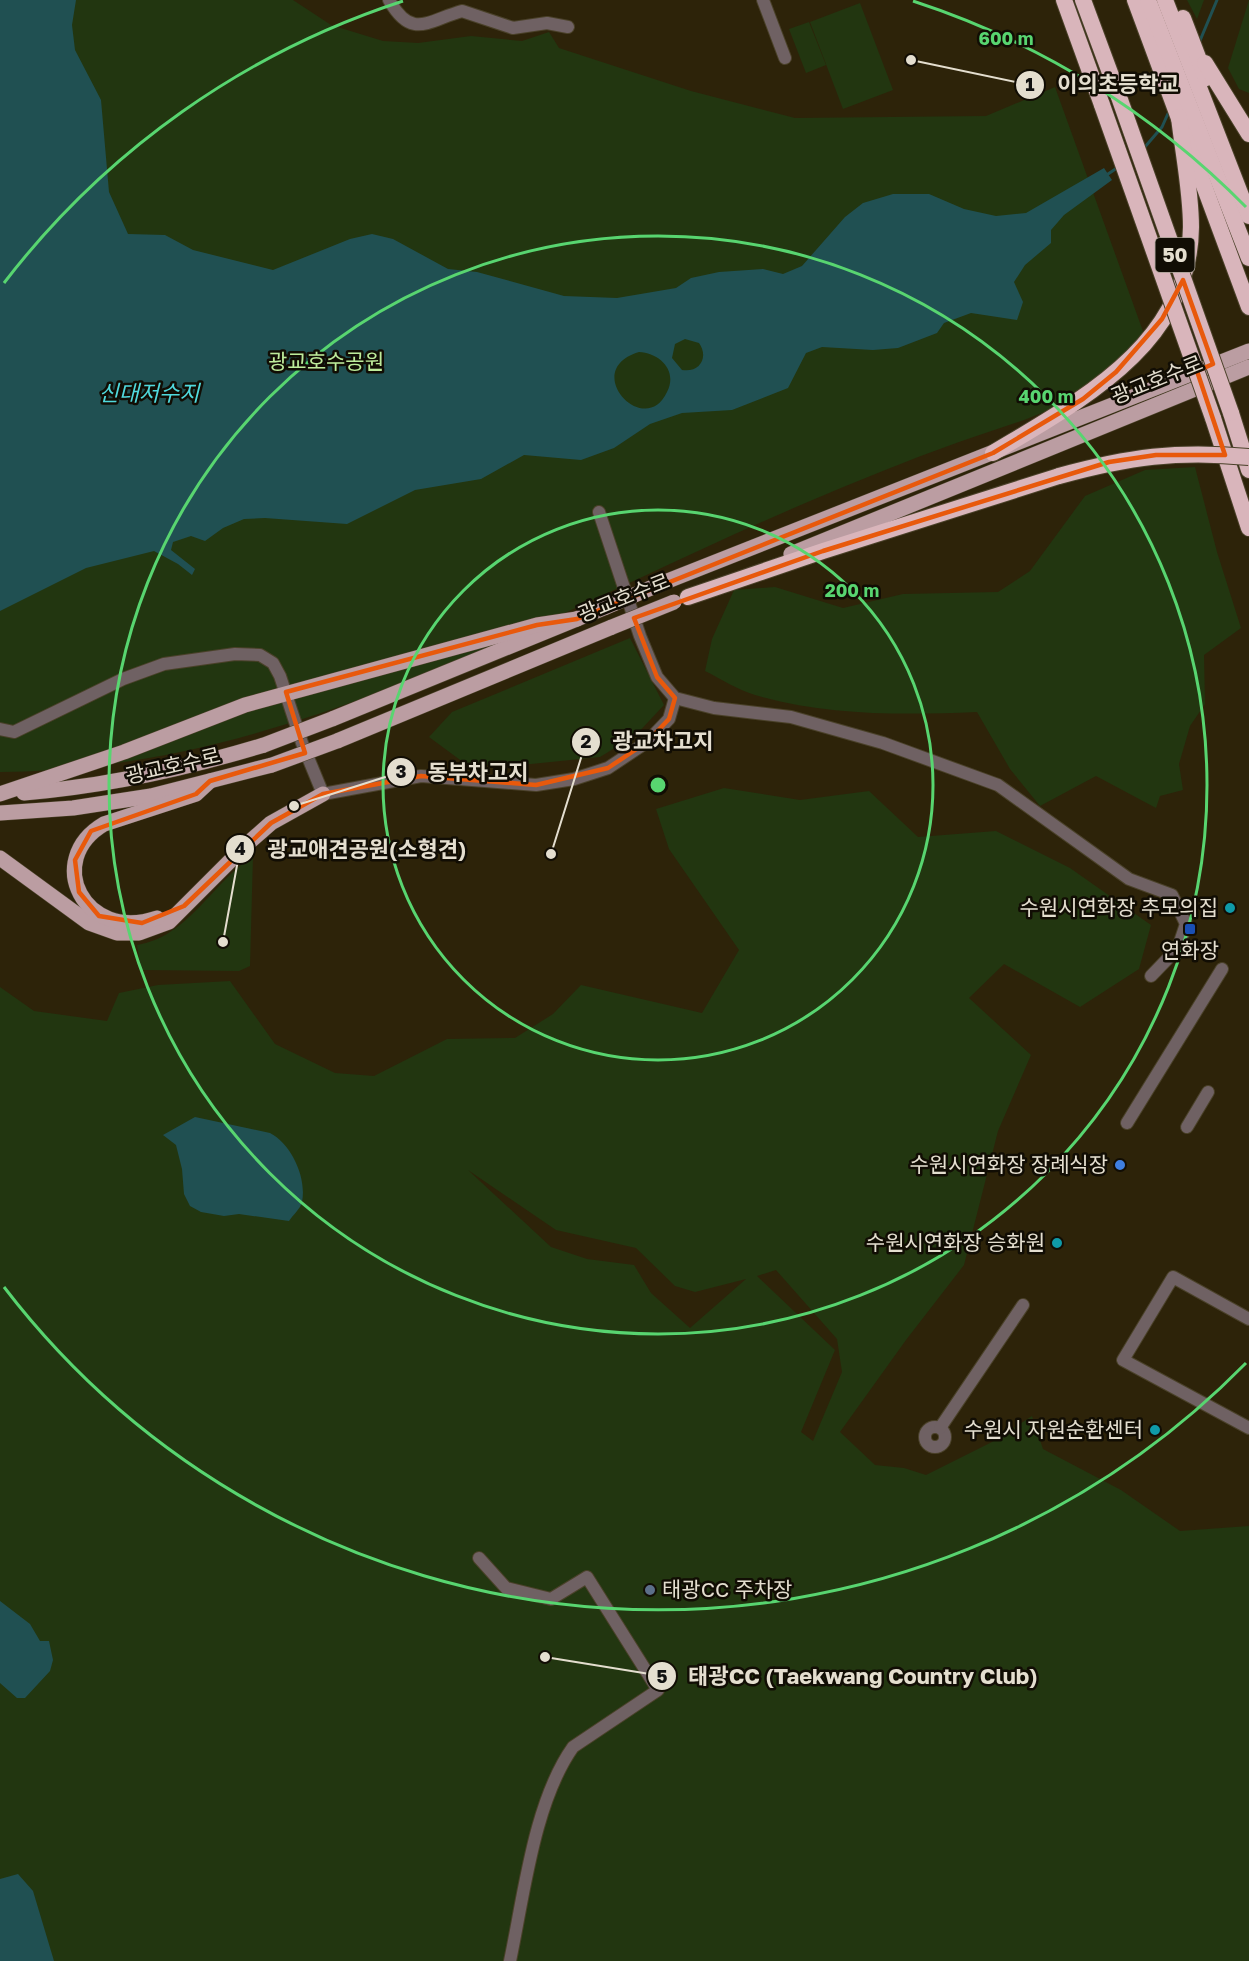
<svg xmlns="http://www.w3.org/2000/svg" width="1249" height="1961" font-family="'Golos Text','Noto Sans KR',sans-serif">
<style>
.green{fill:#223610;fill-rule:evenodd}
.water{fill:#205052;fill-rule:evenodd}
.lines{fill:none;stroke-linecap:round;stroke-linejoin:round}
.stream{stroke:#205052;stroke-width:3}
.minor-casing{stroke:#4a4129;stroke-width:14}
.major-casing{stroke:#4a4129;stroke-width:16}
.highway-casing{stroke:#4a4129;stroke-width:18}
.minor{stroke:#6f6163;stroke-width:12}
.major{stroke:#bb9da2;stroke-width:15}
.highway{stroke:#d9b5bb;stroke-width:16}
.major-bridge-casing{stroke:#4a4129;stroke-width:16;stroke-linecap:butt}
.highway-bridge-casing{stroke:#4a4129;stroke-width:18;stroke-linecap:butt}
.major-bridge{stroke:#bb9da2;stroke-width:15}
.highway-bridge{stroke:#d9b5bb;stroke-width:16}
.marked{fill:none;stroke:#e8590c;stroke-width:4.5;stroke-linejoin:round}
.ring{fill:none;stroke:#58d570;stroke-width:3}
.culture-dot{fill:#0f9aa8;stroke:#110d04;stroke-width:2}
.transit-dot{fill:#1a4fb4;stroke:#110d04;stroke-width:2}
.shop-dot{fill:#3f7fe0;stroke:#110d04;stroke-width:2}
.service-dot{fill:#5c6f8a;stroke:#110d04;stroke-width:2}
.labels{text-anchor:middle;stroke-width:5;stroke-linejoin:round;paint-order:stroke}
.shield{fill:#110d04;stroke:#a59f92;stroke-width:1.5}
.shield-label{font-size:20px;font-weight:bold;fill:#e4decf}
.park-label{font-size:21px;fill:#bdec9b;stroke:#110d04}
.street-label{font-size:21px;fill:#e4decf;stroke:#110d04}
.poi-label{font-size:21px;fill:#e4decf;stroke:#110d04;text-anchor:end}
.water-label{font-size:22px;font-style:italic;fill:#50d9dd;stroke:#110d04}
.centre{fill:#58d570;stroke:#110d04;stroke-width:3}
.ring-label{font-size:18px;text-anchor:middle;font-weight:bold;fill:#58d570;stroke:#110d04;stroke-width:5;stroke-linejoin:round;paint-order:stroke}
.leader{fill:none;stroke:#e4decf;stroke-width:2}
.callout-dot{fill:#e4decf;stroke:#110d04;stroke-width:2}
.mark-label{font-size:18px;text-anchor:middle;font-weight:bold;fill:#111}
.callout-label{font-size:22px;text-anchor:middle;font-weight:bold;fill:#e4decf;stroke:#110d04;stroke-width:5;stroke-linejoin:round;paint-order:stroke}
</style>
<rect width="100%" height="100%" fill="#2d2309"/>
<g class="green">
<path d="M0,0h293l38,25 52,16 35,2 53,-7 51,5 27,-9 10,16 132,43 104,27 191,-2 69,-29 89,247c-25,27 -57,59 -91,74 -30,14 -63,23 -94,34 -53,19 -105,40 -156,62 -259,111 -513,266 -803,268z"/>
<path d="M1187,0h17l-7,19z"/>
<path d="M1249,0v93l-10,-4 -11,-21z"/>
<path d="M860,3l33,87 -50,19 -33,-87z"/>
<path d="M809,22l17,43 -20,8 -17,-44z"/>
<path d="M1195,467l22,85 24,76 -37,27 1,49 -15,22 -11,38 4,26 -23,6 -4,12 -60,-32 -56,30 -30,-37 -33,-57c-75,3 -149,4 -222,-17 -17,-5 -34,-16 -50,-24l7,-32 22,-49 41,-3 68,21 60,-14 95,-2 32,-21 55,-75 60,-26z"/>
<path d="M630,638l34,67 -28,30 -36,22 -69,7 -64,1 -38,-28 23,-25z"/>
<path d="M724,788l76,12 69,-9 49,46 78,-6 74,37 81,57 -12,44 -59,38 -76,-43 -35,34 62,57 -33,76 -34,134 -58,75 -66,92 35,33 29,3 22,7 66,-33 40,-26 11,33 78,41 59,41 69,-5v435h-1249v-974l34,24 73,10 12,-28 39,-8 72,-4 45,63 60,29 39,3 73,-37 68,-1 38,-24 28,-29 121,28 37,-63 -70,-101 -13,-40zM468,1170l88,60 80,18 39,38 20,6 51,-13 -56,49 -39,-35 -17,-28 -47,-6 -36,-12zM776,1270l61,69 5,33 -29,69 -12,-9 34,-82 -78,-74z"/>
<path d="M253,856l-3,110 -11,5 -98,-1 -4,-25c51,-8 75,-62 116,-89z"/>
</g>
<g class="water">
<path d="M0,0h76l-4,25 3,25 26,50 8,92 19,42 37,1 28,15 80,20 77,-31 22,-5 21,5 55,30 29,3 87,24 53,2 59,-10 15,-10 28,-6 44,-3 20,5 19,-8 43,-49 18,-14 30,-9h36l35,15 32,7 30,-3 78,-45 8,12 -48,35 -13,15v13l-26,22 -11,17 9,20 -6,18 -46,-7 -27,10 -7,10 -39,15 -25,2 -51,-3 -16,6 -18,35 -56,22 -50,3 -32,11 -36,24 -33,12 -57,-5 -43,24 -66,11 -68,34 -82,-6 -21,1 -21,9 -18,13 -14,-5 -18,6 -2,8 24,19 -3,6 -14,-11 -24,-13 -68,17 -86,43zM685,339l14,4c10,14 1,30 -17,27l-10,-12 3,-14zM639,352c21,1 39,19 28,40 -22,48 -88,-22 -28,-40z"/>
<path d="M195,1117l75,16c21,11 37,44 32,69 -1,6 -9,13 -13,19l-50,-7 -15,2 -23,-4 -11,-6 -6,-12 -2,-25 -6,-24 -13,-10z"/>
<path d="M0,1601l30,23 10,17h9l4,19 -3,11 -25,27h-8l-17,-15z"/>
<path d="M18,1874l15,17 21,70h-54v-82z"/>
</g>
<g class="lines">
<g class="stream">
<path d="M1199,43l18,-43"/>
<path d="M1144,148l18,-21 8,-18"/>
<path d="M1108,174l9,-6"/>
</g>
<defs>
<g id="minor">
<path d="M389,0c23,40 38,21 73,11l51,17 34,-5 21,4"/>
<path d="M763,0l22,58"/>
<path d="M599,512l41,124 17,41 18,21 39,10 77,9 92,26 115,42 131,94 43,16 14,29 -8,24 -27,28"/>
<path d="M0,729l14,3 109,-53 41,-15 71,-10 25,1 13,8 7,13 22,67 21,51 98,-18 115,9 38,-6 34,-11 39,-26 22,-23 6,-21"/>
<path d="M1127,1123l95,-154"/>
<path d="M1187,1127l21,-35"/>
<path d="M1249,1319l-76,-42 -50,83 126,68"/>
<circle cx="935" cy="1437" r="10"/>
<path d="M940,1428l83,-123"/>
<path d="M479,1558l27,30 45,11 36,-22 71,113 -85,57c-39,55 -49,148 -63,214"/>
</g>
<g id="major">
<path d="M791,554l458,-187"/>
<path d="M665,582l584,-231"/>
<path d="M332,719l274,-112"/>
<path d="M337,741l275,-114"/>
<path d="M24,793c83,-7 161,-24 240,-48"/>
<path d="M0,794l124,-42 121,-47 292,-80 40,-6"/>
<path d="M0,813l73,-5 78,-12 121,-31"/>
<path d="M0,858l89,65 28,10h22l30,-11 77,-77 25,-22 52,-29"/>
<path d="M157,918c-73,25 -114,-58 -53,-94l92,-30 14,-13"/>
</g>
<g id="highway">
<path d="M1064,0l38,105"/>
<path d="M1083,0l36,97"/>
<path d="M1135,0l114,307"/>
<path d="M1148,0l101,258"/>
<path d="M1165,0l84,216"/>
<path d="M1183,18l23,60"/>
<path d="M1205,63l44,71"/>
<path d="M1231,413l18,57"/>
<path d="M1213,418l36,110"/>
<path d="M993,453c88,-53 197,-109 198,-226 0,-36 -8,-74 -12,-110"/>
<path d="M688,597l135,-46 236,-75"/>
</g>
</defs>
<use href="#minor" class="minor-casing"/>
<use href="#major" class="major-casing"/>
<use href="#highway" class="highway-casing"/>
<use href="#minor" class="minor"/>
<use href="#major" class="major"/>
<use href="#highway" class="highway"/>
<defs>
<g id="major-bridge">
<path d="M606,607l59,-25"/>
<path d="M612,627l62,-25"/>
<path d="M264,745l68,-26"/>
<path d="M272,765l65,-24"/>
</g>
<g id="highway-bridge">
<path d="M1119,97l112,316"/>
<path d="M1102,105l111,313"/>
<path d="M1059,476c69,-19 119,-26 190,-19"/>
</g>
</defs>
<use href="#major-bridge" class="major-bridge-casing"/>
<use href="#highway-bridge" class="highway-bridge-casing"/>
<use href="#major-bridge" class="major-bridge"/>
<use href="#highway-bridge" class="highway-bridge"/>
</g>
<path class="marked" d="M1183,280l30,84 -16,7 28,84h-69l-47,7 -286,89 -189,67 23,59 18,21 -6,21 -22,23 -39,26 -72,17 -115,-9 -98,18 -52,29 -87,83 -42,17 -43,-7 -20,-24 -4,-32 16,-29 105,-37 14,-13 95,-28 -19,-61 251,-67 40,-6 416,-166 90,-54 33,-27 46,-53z"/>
<g class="ring">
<circle cx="658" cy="785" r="275"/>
<circle cx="658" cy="785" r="549"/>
<path d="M1246 1363A824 824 0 0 1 4 1287M4 283A824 824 0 0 1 403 1M913 1A824 824 0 0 1 1246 207"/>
</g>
<g class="culture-dot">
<circle cx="1230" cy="908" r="6"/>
<circle cx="1057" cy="1243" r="6"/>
<circle cx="1155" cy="1430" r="6"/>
</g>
<rect class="transit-dot" x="1184" y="923" width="12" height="12" rx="3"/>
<circle class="shop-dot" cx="1120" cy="1165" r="6"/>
<circle class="service-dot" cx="650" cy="1590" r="6"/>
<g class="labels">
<rect class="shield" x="1155.5" y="238" width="39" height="34" rx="4.5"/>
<g class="shield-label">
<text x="1175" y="262">50</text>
</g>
<g class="park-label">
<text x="326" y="369">광교호수공원</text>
</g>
<g class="street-label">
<text transform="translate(1157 380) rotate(-22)" y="7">광교호수로</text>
<text transform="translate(624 598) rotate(-22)" y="7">광교호수로</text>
<text transform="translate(173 766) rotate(-13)" y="7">광교호수로</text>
</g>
<g class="poi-label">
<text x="1218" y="915">수원시연화장 추모의집</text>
<text x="1190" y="958" text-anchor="middle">연화장</text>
<text x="1108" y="1172">수원시연화장 장례식장</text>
<text x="1045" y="1250">수원시연화장 승화원</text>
<text x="1143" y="1437">수원시 자원순환센터</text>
<text x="662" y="1597" text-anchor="start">태광CC 주차장</text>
</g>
<g class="water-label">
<text x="149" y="401">신대저수지</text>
</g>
</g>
<circle cx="658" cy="785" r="9" class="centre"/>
<g class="ring-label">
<text x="1006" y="45">600 m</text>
<text x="1046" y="403">400 m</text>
<text x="852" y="597">200 m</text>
</g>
<path class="leader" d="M911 60L1030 85M551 854L586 742M294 806L401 772M223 942L240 849M545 1657L662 1676"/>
<g class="callout-dot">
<circle cx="911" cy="60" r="6"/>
<circle cx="551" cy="854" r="6"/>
<circle cx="294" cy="806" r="6"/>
<circle cx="223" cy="942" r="6"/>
<circle cx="545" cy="1657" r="6"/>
<circle cx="1030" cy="85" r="15"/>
<circle cx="586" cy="742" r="15"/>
<circle cx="401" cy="772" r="15"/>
<circle cx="240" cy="849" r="15"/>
<circle cx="662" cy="1676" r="15"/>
</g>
<g class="mark-label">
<text x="1030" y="91">1</text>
<text x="586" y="748">2</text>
<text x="401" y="778">3</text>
<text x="240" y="855">4</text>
<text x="662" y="1683">5</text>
</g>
<g class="callout-label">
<text x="1118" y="92">이의초등학교</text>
<text x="663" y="749">광교차고지</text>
<text x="478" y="780">동부차고지</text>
<text x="367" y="857">광교애견공원(소형견)</text>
<text x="863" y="1684">태광CC (Taekwang Country Club)</text>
</g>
</svg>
